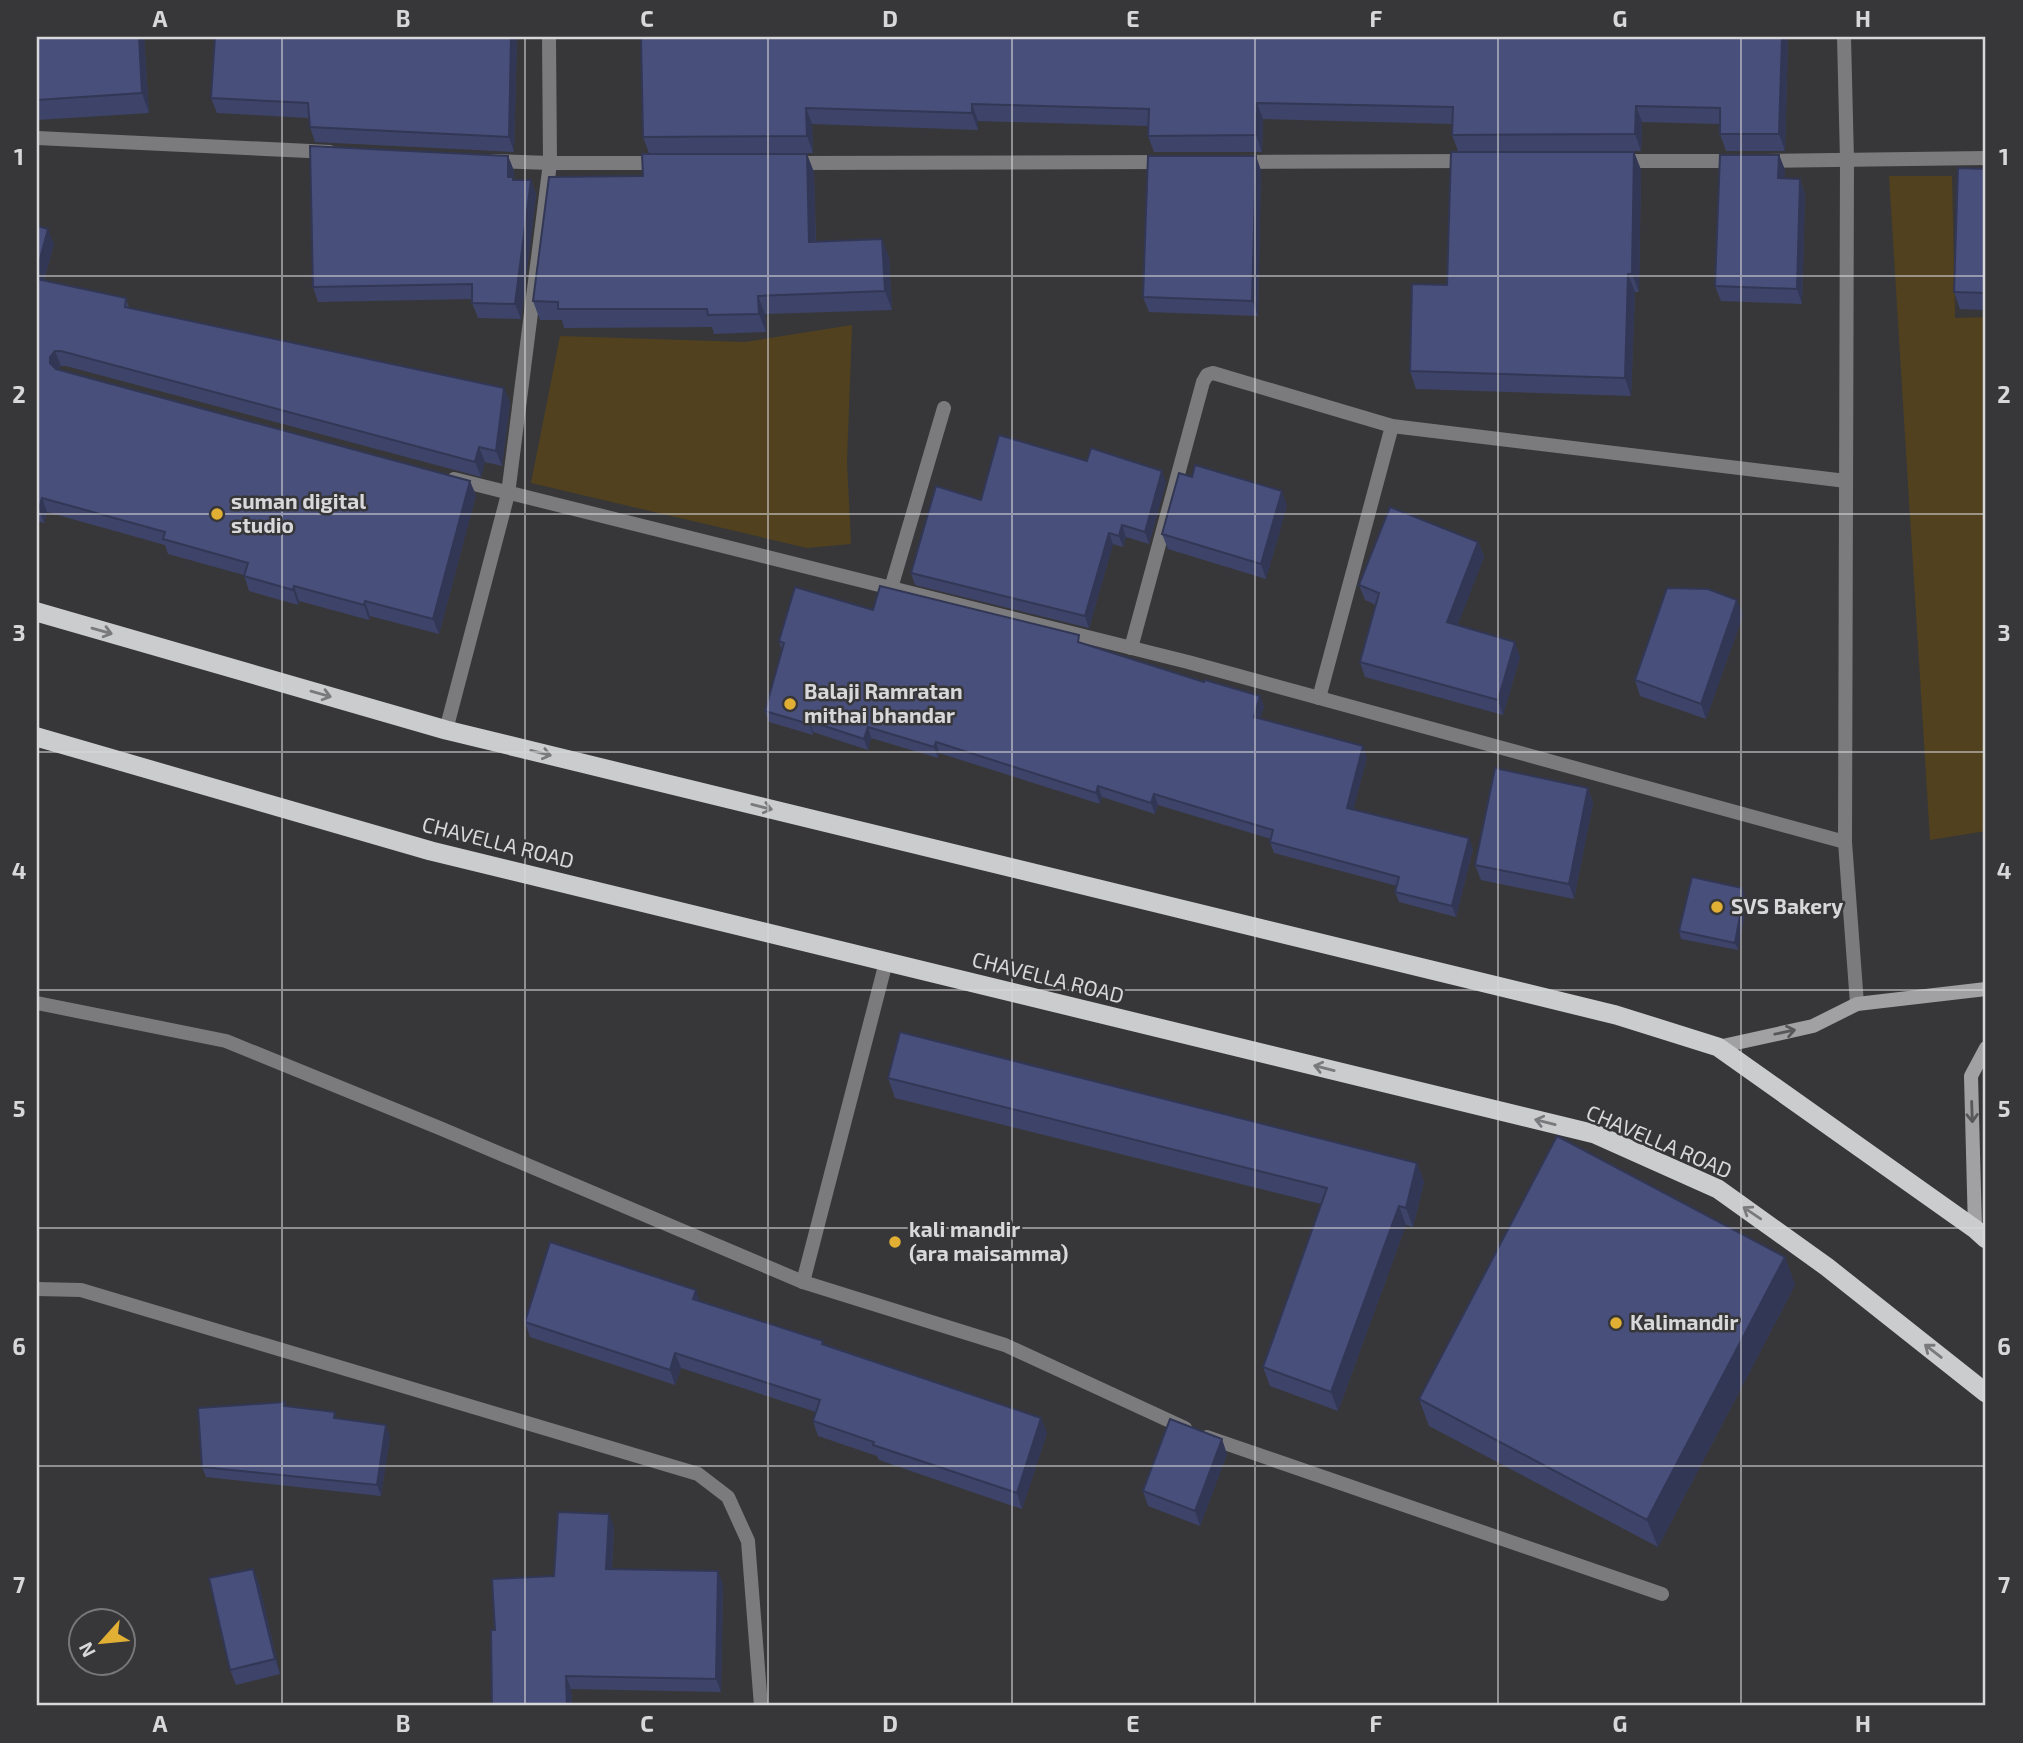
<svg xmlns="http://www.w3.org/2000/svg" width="2023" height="1743" font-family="'Exo 2',sans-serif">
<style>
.green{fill:#51411e}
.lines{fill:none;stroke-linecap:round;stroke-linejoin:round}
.service{stroke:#7b7b7d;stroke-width:14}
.minor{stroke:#7b7b7d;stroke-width:14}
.secondary{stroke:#a1a1a3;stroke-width:14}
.trunk{stroke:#cbccce;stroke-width:19}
.wall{fill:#3e4469}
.shaded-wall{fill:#323755}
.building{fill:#484f7a;stroke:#323755;stroke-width:2}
.oneway{stroke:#7a7a7d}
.oneway2{stroke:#57575a}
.grid{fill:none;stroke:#d8d8da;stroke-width:2;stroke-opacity:0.55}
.poi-dot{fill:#e1af34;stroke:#37373a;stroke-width:2.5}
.labels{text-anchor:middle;stroke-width:5;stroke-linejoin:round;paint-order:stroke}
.poi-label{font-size:21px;font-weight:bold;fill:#d8d8da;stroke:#37373a;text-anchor:start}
.street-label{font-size:21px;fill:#d8d8da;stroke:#37373a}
.neatline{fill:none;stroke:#d8d8da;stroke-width:2.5}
.grid-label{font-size:23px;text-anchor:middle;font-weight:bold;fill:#d8d8da}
</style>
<rect width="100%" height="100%" fill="#37373a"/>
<g class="green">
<path d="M1889,176h63l3,142 31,-1v514l-56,9z"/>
<path d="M852,325l-5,137 4,82 -44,4 -276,-65 29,-147 185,6z"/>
</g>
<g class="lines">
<g class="service">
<path d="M886,962l-83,320 202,63 180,83"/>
<path d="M37,1003l189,38 216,88 361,153"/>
<path d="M1207,1437l455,157"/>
</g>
<g class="minor">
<path d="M1844,37l3,123 -2,682 12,162"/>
<path d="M37,138l293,14"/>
<path d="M493,161l57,2h112"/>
<path d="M1620,161h116"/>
<path d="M1764,161l222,-3"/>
<path d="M1239,162l231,-1"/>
<path d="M794,163l372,-1"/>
<path d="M454,479l734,183 657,180"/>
<path d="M891,588l53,-180"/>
<path d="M1131,648l72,-266 4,-7 6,-2 179,53 454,55"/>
<path d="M1319,698l73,-272"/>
<path d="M446,730l62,-236 42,-331 -1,-126"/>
<path d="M37,1289l44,1 617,184 30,23 20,44 13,165"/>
</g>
<g class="secondary">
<path d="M1718,1047l95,-21 44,-22 129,-15"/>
<path d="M1975,1229l-4,-153 15,-28"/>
</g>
<g class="trunk">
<path d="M37,612l409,118 1170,285 102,32 257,182 11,10"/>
<path d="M37,737l394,114 1164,283 123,55 109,78 159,126"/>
</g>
</g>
<g class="wall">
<path d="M37,37h107l5,76 -112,7z"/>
<path d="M517,37l-3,115 -199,-10 -5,-15 -1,-9 -92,-5 -6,-15z"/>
<path d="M641,37h1147l-3,114h-59l-6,-17v-10l-78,-2 -1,29h-183l-6,-16 1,-11 -190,-5 -1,33h-108l-6,-16v-10l-170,-5v9l-166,-6 1,29h-164l-6,-16z"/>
<path d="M1634,152l7,18 -2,122h-4l-4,104 -215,-7 -6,-18z"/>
<path d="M1779,155l6,15 -1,8 16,1 5,15 -3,110 -81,-3 -6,-15z"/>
<path d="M508,156l6,15v9h17l5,15 -15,124 -43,-1 -6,-15v-4l-154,3 -5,-15z"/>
<path d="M1256,156l5,15 -3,145 -109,-4 -6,-15z"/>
<path d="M1986,169v141l-26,-1 -6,-17z"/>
<path d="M814,172l2,69 73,16 3,53 -127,4 1,18 -52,2 -2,-7 -148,1 -2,-8h-22l-7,-19 110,-125z"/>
<path d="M37,226l17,18 -10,36 82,18 3,10 375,80 6,15 -8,63 -17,-4 -4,15 -415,-111h-5l-4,4 419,125 -37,139 -69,-18 -1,4 -70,-19 -1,4 -49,-14 -5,-16 -76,-21 -3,-9 -118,-33 -3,11 -7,-2z"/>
<path d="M1087,461l79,21 -17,62 -23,-7 -3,10 -10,-3 -24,84 -174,-43 -4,-12 70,-73z"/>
<path d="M1287,506l-21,73 -98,-30 -6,-15z"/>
<path d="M1478,542l6,15 -27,68 63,32 -17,58 -138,-38 -5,-15 16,-57 -11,-5 -6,-15z"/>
<path d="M873,610l209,33 122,39 56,14 4,11 -4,11 107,39 -14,53 120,39 -17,68 -57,-15 -4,-10 2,-6 -123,-33 -4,-11 1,-3 -113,-34 -3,9 -53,-17 -2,7 -161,-51 -1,5 -67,-20 -3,12 -55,-18v3l-44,-13 -4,-11 17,-60 -3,-10z"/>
<path d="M1743,615l-37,104 -66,-23 -5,-16z"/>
<path d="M1588,788l5,15 -19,96 -93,-19 -6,-15z"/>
<path d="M1742,888l3,8 -1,22 -6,32 -57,-11 -2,-8z"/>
<path d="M888,1078l529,85 7,19 -11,45 -7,-2 -68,186 -68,-25 -7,-19 58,-163 -426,-106z"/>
<path d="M1785,1257l10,28 -137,262 -229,-121 -10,-27z"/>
<path d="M699,1301l342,117 6,15 -25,76 -143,-49 -2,-4 -59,-20 -5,-15 3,-9 -135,-44 -6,17 -145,-48 -5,-15z"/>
<path d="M285,1402l1,5 52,11 52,18 -9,60 -175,-19 -4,-10z"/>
<path d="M1227,1454l-27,72 -52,-20 -5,-15z"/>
<path d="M614,1527l-2,42 106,2 5,14 -2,107 -150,-3 1,17h-80l3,-76 59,-54z"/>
<path d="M253,1569l6,15 21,90 -44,11 -6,-15z"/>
</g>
<g class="shaded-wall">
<path d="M139,37h5l5,76 -7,-20z"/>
<path d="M511,37h6l-3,115 -5,-15z"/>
<path d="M1782,37h6l-3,114 -6,-17z"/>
<path d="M1257,103l6,16 -1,33 -6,-17z"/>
<path d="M972,104l6,17v9l-6,-17z"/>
<path d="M1636,106l6,16 -1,29 -6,-17z"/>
<path d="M806,108l6,16 1,29 -6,-17z"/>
<path d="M1634,152l7,18 -2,122 -7,-18z"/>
<path d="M807,154l7,18 2,88 -7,-18z"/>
<path d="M1779,155l6,15 -1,23 -6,-15z"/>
<path d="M508,156l6,15v7l5,14 -11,-15z"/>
<path d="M1256,156l5,15 -3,145 -6,-15z"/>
<path d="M1800,179l5,15 -3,110 -5,-15z"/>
<path d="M531,180l5,15 -15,124 -6,-15z"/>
<path d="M48,229l6,15 -14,49 -3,-8v-15z"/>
<path d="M882,239l7,18 3,53 -7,-19z"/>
<path d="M1628,274l7,18 -4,104 -6,-18z"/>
<path d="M758,296l7,18 1,18 -7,-18z"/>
<path d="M55,351l6,15 -6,6 -5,-9v-6z"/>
<path d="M504,388l6,15 -8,63 -6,-15z"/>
<path d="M479,447l6,15 -4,15 -6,-15z"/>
<path d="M1162,471l4,11 -17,62 -4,-12z"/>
<path d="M470,481l6,14 -37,139 -6,-15z"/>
<path d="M1282,491l5,15 -21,73 -5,-15z"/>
<path d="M42,498l5,14 -3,11 -5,-15z"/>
<path d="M1122,525l4,12 -3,10 -4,-11z"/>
<path d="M1109,533l4,11 -24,84 -4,-12z"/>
<path d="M1478,542l6,15 -31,80 -6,-15z"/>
<path d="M294,586l5,15 -1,4 -5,-15z"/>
<path d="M1737,600l6,15 -37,104 -5,-15z"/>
<path d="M365,601l5,15 -1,4 -5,-15z"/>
<path d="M1515,642l5,15 -17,58 -5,-15z"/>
<path d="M1260,696l4,11 -6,20 -4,-10z"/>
<path d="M809,721l4,11v3l-4,-11z"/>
<path d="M868,727l3,11 -3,12 -4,-11z"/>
<path d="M936,742l3,11 -1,5 -4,-11z"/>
<path d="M1363,746l4,11 -16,62 -4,-11z"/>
<path d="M1098,786l4,11 -2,7 -4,-11z"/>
<path d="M1588,788l5,15 -19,96 -5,-15z"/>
<path d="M1154,794l4,11 -3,9 -4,-11z"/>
<path d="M1469,838l4,11 -17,68 -4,-11z"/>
<path d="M1742,888l3,8 -1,22 -6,32 -3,-7z"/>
<path d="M1417,1163l7,19 -11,45 -7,-19z"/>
<path d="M1399,1206l7,19 -68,186 -7,-19z"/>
<path d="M1785,1257l10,28 -137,262 -11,-27z"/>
<path d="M696,1290l5,15 -8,-6z"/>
<path d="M675,1353l6,15 -6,17 -5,-15z"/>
<path d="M1041,1418l6,15 -25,76 -5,-16z"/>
<path d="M386,1425l4,11 -9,60 -4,-11z"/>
<path d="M1222,1439l5,15 -27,72 -5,-15z"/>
<path d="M609,1514l5,13 -3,55 -5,-13z"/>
<path d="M253,1569l6,15 21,90 -5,-15z"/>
<path d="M718,1571l5,14 -2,107 -5,-13z"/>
<path d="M566,1676l5,13 1,17h-5z"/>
</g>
<g class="building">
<path d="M37,37h102l3,56 -105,7z"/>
<path d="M215,37h296l-2,100 -199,-10 -2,-24 -97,-5z"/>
<path d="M641,37h1141l-3,97h-59v-26l-84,-2 -1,28 -183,1 1,-28 -196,-4 -1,32 -108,1 1,-27 -177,-5v9l-166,-5 1,28 -164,1z"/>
<path d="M310,146l198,10v21h5v3h18l-16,124 -43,-1v-19l-159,3z"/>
<path d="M1451,152h183l-2,122h-4l-3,104 -215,-7 2,-87 35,1z"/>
<path d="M642,154h165l2,88 73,-3 3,52 -127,5 1,18 -51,1 -1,-6h-149v-7l-25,-1 16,-124 94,-1z"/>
<path d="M1720,155h59l-1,23 22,1 -3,110 -82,-3z"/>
<path d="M1148,156h108l-4,145 -109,-4z"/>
<path d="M1958,168l28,1v124l-32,-1z"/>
<path d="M37,226l11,3 -11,41z"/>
<path d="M37,279l89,19 -1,9 379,81 -8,63 -17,-4 -4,15 -414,-111h-6l-5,6v6l6,6 414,112 -37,138 -68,-18 -1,4 -70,-19 -1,4 -49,-14 4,-13 -85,-24 2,-7 -123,-34 -3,10h-2z"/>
<path d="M999,435l88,26 4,-13 71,23 -17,61 -23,-7 -3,11 -10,-3 -24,83 -174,-43 25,-87 45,14z"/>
<path d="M1195,465l87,26 -21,73 -99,-30 17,-61 13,4z"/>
<path d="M1390,507l88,35 -31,80 68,20 -17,58 -138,-38 19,-69 -20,-8z"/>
<path d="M880,586l199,49 -1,7 126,40 1,-2 55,16 -6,21 109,29 -16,62 122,30 -17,68 -57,-14 4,-15 -129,-35 3,-12 -119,-36 -3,9 -53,-17 -2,7 -160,-51 -2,5 -66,-20 -4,12 -55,-18v3l-44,-13 19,-68 -5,-2 16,-54 78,23z"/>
<path d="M1667,588l41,1 29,11 -36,104 -66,-24z"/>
<path d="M1495,768l93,20 -19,96 -94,-19z"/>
<path d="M1692,877l50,11 -1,22 -6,33 -56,-12z"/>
<path d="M900,1032l517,131 -11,45 -7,-2 -68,186 -68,-25 64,-179 -439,-110z"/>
<path d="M1557,1136l228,121 -138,263 -228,-121z"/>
<path d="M550,1242l146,48 -3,9 130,42 -1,3 219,74 -24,75 -144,-48 1,-3 -61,-21 7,-21 -145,-47 -5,17 -145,-48z"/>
<path d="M285,1402l-1,4 51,6 -1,6 52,7 -9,60 -175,-18 -4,-59z"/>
<path d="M1170,1419l52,20 -27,72 -52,-20z"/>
<path d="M558,1512l51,2 -3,55 112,2 -2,108 -150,-3 1,30h-75l-1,-76h4l-3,-51 62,-3z"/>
<path d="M253,1569l22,90 -45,11 -21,-92z"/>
</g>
<defs><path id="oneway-shaft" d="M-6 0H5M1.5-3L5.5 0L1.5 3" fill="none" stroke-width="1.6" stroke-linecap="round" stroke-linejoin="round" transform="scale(1.75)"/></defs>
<g class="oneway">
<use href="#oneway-shaft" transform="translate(102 631) rotate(16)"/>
<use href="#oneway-shaft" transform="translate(321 694) rotate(16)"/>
<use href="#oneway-shaft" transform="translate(541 753) rotate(14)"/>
<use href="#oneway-shaft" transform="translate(762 807) rotate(14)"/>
<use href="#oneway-shaft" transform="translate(1324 1068) rotate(-166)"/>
<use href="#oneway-shaft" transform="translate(1545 1122) rotate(-166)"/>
<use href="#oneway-shaft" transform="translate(1752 1213) rotate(-146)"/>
<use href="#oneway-shaft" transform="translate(1933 1351) rotate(-142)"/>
</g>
<g class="oneway2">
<use href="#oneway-shaft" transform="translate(1785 1032) rotate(-12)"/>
<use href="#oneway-shaft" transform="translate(1972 1112) rotate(88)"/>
</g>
<path class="grid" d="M282,37v1669M525,37v1669M768,37v1669M1012,37v1669M1255,37v1669M1498,37v1669M1741,37v1669M37,276h1949M37,514h1949M37,752h1949M37,990h1949M37,1228h1949M37,1466h1949"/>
<g class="poi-dot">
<circle cx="217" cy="514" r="7"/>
<circle cx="790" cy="704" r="7"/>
<circle cx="1717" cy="907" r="7"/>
<circle cx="895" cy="1242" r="7"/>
<circle cx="1616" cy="1323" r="7"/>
</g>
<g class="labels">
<g class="poi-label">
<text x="231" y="509">suman digital<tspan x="231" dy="24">studio</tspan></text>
<text x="804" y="699">Balaji Ramratan<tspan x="804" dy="24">mithai bhandar</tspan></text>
<text x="1731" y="914">SVS Bakery</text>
<text x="909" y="1237">kali mandir<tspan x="909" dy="24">(ara maisamma)</tspan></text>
<text x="1630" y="1330">Kalimandir</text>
</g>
<g class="street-label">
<text transform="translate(498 843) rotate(14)" y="7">CHAVELLA ROAD</text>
<text transform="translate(1048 978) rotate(14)" y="7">CHAVELLA ROAD</text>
<text transform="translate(1659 1142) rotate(23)" y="7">CHAVELLA ROAD</text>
</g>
</g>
<rect width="2023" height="1743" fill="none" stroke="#37373a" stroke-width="77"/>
<g transform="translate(102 1642) rotate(243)"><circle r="33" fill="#37373a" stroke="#77777a" stroke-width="2"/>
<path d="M0-5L12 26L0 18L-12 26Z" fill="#e1af34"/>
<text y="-10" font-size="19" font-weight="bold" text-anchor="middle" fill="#d8d8da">N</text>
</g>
<rect x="38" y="38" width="1946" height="1666" class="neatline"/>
<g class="grid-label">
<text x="160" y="27">A</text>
<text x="403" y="27">B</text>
<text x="647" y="27">C</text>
<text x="890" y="27">D</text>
<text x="1133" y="27">E</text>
<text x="1376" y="27">F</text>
<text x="1620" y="27">G</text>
<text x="1863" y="27">H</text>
<text x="19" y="165">1</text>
<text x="2004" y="165">1</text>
<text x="19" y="403">2</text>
<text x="2004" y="403">2</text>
<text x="19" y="641">3</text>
<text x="2004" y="641">3</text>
<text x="19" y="879">4</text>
<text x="2004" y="879">4</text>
<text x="19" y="1117">5</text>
<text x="2004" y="1117">5</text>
<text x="19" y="1355">6</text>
<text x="2004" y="1355">6</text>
<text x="19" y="1593">7</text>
<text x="2004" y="1593">7</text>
<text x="160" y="1732">A</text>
<text x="403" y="1732">B</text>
<text x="647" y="1732">C</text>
<text x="890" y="1732">D</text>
<text x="1133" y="1732">E</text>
<text x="1376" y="1732">F</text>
<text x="1620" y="1732">G</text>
<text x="1863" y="1732">H</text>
</g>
</svg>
